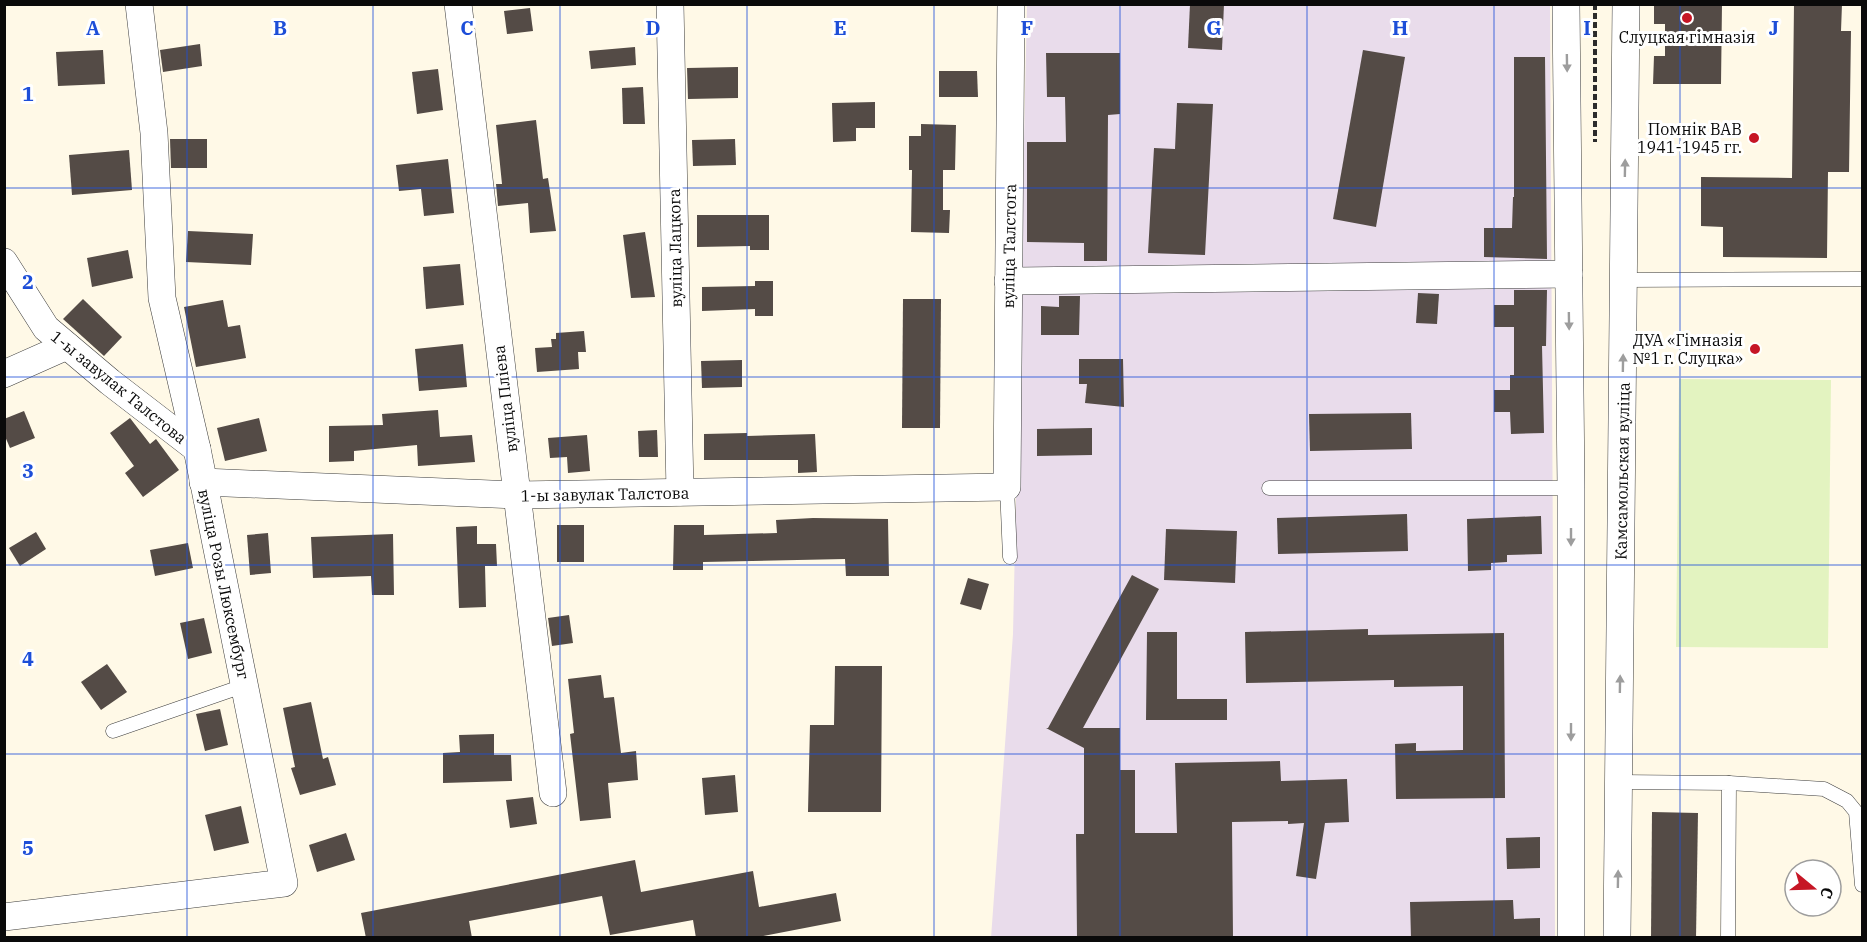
<svg xmlns="http://www.w3.org/2000/svg" width="1867" height="942" font-family="'IBM Plex Serif',serif">
<style>
.industrial{fill:#e9dceb}
.pitch{fill:#e3f3c0}
.building{fill:#544b46}
.lines{fill:none;stroke-linecap:round;stroke-linejoin:round}
.lane-casing{stroke:#3d3d3d;stroke-width:15}
.street-casing{stroke:#3d3d3d;stroke-width:28}
.path{stroke:#2c2c2c;stroke-width:4;stroke-dasharray:6 3;stroke-linecap:butt}
.lane{stroke:#fff;stroke-width:14}
.street{stroke:#fff;stroke-width:27}
.oneway{fill:#9d9d9d}
.grid{fill:none;stroke:#1d4ed8;stroke-width:1.5;stroke-opacity:0.55}
.poi-dot{fill:#c61625;stroke:#fff;stroke-width:2}
.labels{text-anchor:middle;stroke-width:6;stroke-linejoin:round;paint-order:stroke}
.poi-label{font-size:16px;fill:#0a0a0a;stroke:#fff;text-anchor:end}
.street-label{font-size:16px;fill:#0a0a0a;stroke:#fff}
.grid-label{font-size:20px;text-anchor:middle;font-weight:bold;fill:#1d4ed8;stroke:#fff;stroke-width:6;stroke-linejoin:round;paint-order:stroke}
</style>
<rect width="100%" height="100%" fill="#fff9e7"/>
<path class="industrial" d="M1027,5h523l5,932 -564,1 22,-304z"/>
<path class="pitch" d="M1679,379l152,1 -3,268 -152,-1z"/>
<g class="building">
<path d="M1190,4h34l-2,46 -34,-2z"/>
<path d="M1654,4h68l-1,80h-68l1,-28h11v-32h-11z"/>
<path d="M1794,4h48l-1,27h10l-2,141h-21l-1,86 -104,-1v-30l-22,-1v-49l91,1z"/>
<path d="M530,8l3,23 -26,3 -3,-23z"/>
<path d="M200,44l2,22 -39,6 -3,-22z"/>
<path d="M635,47l1,18 -45,4 -2,-18z"/>
<path d="M103,50l2,34 -47,2 -2,-34z"/>
<path d="M1363,50l42,7 -29,170 -43,-8z"/>
<path d="M1046,53h74v61l-12,1 -1,146h-23v-18l-57,-1v-100h39l-1,-45h-18z"/>
<path d="M1514,57h31l2,202 -63,-2v-29h28l1,-31h1z"/>
<path d="M738,67v31l-50,1 -1,-31z"/>
<path d="M438,69l5,41 -26,4 -5,-42z"/>
<path d="M939,71h38l1,26h-39z"/>
<path d="M643,87l2,37h-22l-1,-36z"/>
<path d="M875,102v26h-19v13l-23,1 -1,-39z"/>
<path d="M1177,103l36,1 -8,151 -57,-2 6,-105 21,1z"/>
<path d="M536,120l7,59 5,-1 8,53 -26,2 -2,-30 -30,3 -2,-22h6l-6,-59z"/>
<path d="M921,124l35,1 -1,45h-12v40h7l-1,23 -38,-1 1,-62h-3v-34h12z"/>
<path d="M170,139h37v29h-36z"/>
<path d="M735,139l1,26 -43,1 -1,-26z"/>
<path d="M129,150l3,40 -60,5 -3,-40z"/>
<path d="M448,159l6,54 -30,3 -3,-27 -22,2 -3,-26z"/>
<path d="M697,215h72v35h-19v-4l-53,1z"/>
<path d="M188,231l65,3 -2,31 -65,-3z"/>
<path d="M645,232l10,65 -24,1 -8,-63z"/>
<path d="M128,250l5,28 -41,9 -5,-29z"/>
<path d="M460,264l4,41 -38,4 -3,-42z"/>
<path d="M755,281h18v35h-18v-7l-53,2v-24l53,-1z"/>
<path d="M1514,290h33l-1,56h-4l2,87 -33,1 -1,-22h-16v-22h16v-15h4v-48h-20v-22h20z"/>
<path d="M1418,293l21,1 -2,30 -21,-1z"/>
<path d="M1059,296h21l-1,39h-38v-29l18,1z"/>
<path d="M83,299l39,38 -18,19 -41,-37z"/>
<path d="M903,299h38l-1,129h-38z"/>
<path d="M223,300l5,27 12,-2 6,33 -50,9 -12,-60z"/>
<path d="M584,331l2,21h-8l1,17 -42,3 -2,-24 17,-1 -1,-8h5v-6z"/>
<path d="M463,344l4,43 -48,4 -4,-42z"/>
<path d="M1079,359h44l1,48 -39,-4 2,-19h-8z"/>
<path d="M742,360v27l-40,1 -1,-27z"/>
<path d="M438,410l2,27 32,-2 3,27 -57,4 -1,-21 -63,6v10l-25,1v-36l54,-1 -1,-11z"/>
<path d="M24,411l11,27 -25,10 -6,-14v-15z"/>
<path d="M1411,413l1,36 -102,2 -1,-37z"/>
<path d="M130,418l20,26 6,-5 23,31 -36,27 -18,-24 9,-7 -24,-33z"/>
<path d="M259,418l8,33 -42,10 -8,-33z"/>
<path d="M1092,428v27l-55,1v-27z"/>
<path d="M657,430l1,27h-19l-1,-26z"/>
<path d="M747,433v3l68,-2 2,38 -19,1v-13h-94v-26z"/>
<path d="M587,435l3,36 -22,2 -1,-16 -17,1 -2,-20z"/>
<path d="M1407,514l1,37 -130,3 -1,-36z"/>
<path d="M1541,516l1,38 -35,1v7l-16,1v7l-23,1 -1,-52z"/>
<path d="M813,518l75,1 1,57h-43l-1,-17 -142,3v8h-30l1,-45h30v10l73,-2 -1,-13z"/>
<rect x="557" y="525" width="27" height="37"/>
<path d="M477,526v18h19l1,22h-12l1,41 -27,1 -3,-81z"/>
<path d="M1166,529l71,2 -2,52 -71,-3z"/>
<path d="M36,532l10,17 -26,17 -11,-18z"/>
<path d="M268,533l3,40 -21,2 -3,-40z"/>
<path d="M393,534l1,61h-22l-1,-19 -58,2 -2,-41z"/>
<path d="M188,543l5,25 -38,8 -5,-26z"/>
<path d="M1132,575l27,14 -76,139h37v42h15v63h42l-2,-70 105,-2 1,20 66,-2 2,43 -24,1 -9,56 -20,-3 8,-53 -16,1v-3l-56,1 1,116h-156l-1,-104h8v-86l-38,-20h2z"/>
<path d="M968,578l21,6 -8,26 -21,-6z"/>
<path d="M569,615l4,28 -21,3 -4,-28z"/>
<path d="M204,618l8,35 -24,6 -8,-36z"/>
<path d="M1368,629v6l136,-2 1,165 -109,1 -1,-55 21,-1v8l47,-1v-64l-69,1v-7l-148,3 -1,-51z"/>
<path d="M1147,632h30v67h50v21h-81z"/>
<path d="M107,664l20,28 -26,18 -20,-28z"/>
<path d="M835,666h47l-1,146h-73l2,-87h24z"/>
<path d="M601,675l3,23 10,-1 7,56 15,-2 2,29 -30,3 3,35 -31,3 -10,-87 4,-1 -6,-54z"/>
<path d="M311,702l12,57 5,-2 8,28 -36,10 -9,-27 4,-1 -12,-59z"/>
<path d="M220,709l8,36 -23,6 -9,-37z"/>
<path d="M494,734v21h17l1,26 -69,2v-30l17,-1 -1,-17z"/>
<path d="M735,775l3,37 -33,3 -3,-37z"/>
<path d="M533,797l4,27 -27,4 -4,-28z"/>
<path d="M241,806l8,37 -35,8 -9,-36z"/>
<path d="M1652,812l46,1 -2,125h-45z"/>
<path d="M346,833l9,27 -38,12 -8,-27z"/>
<path d="M1540,837v31l-33,1 -1,-31z"/>
<path d="M635,860l6,32 112,-21 6,36 77,-14 5,28 -88,17h-57l-3,-18 -83,15 -8,-39 -133,25 3,17h-106l-5,-25z"/>
<path d="M1513,900l1,19 26,-1v20h-129l-1,-36z"/>
</g>
<g class="lines">
<defs>
<g id="lane">
<path d="M1624,280l238,-1"/>
<path d="M1007,487l3,70"/>
<path d="M1269,488h302"/>
<path d="M113,731l133,-46"/>
<path d="M1619,782l110,1 -1,155"/>
<path d="M1729,783l95,6 23,12 9,11 6,73"/>
</g>
<g id="street">
<path d="M458,4l95,789"/>
<path d="M670,4l10,488"/>
<path d="M1566,4l5,484v450"/>
<path d="M4,262l42,66 64,54 87,67"/>
<path d="M1008,281l561,-7"/>
<path d="M4,374l63,-28"/>
<path d="M203,482l314,13 490,-8 4,-483"/>
<path d="M4,917l280,-34 -87,-434 -35,-151 -8,-165 -15,-129"/>
<path d="M1617,938l9,-934"/>
</g>
</defs>
<use href="#lane" class="lane-casing"/>
<use href="#street" class="street-casing"/>
<path class="path" d="M1595,4v138"/>
<use href="#lane" class="lane"/>
<use href="#street" class="street"/>
</g>
<defs><path id="oneway-solid" d="M-6-.8H1V-3.2L6.5 0L1 3.2V.8H-6Z" transform="scale(1.5)"/></defs>
<g class="oneway">
<use href="#oneway-solid" transform="translate(1567 63) rotate(89)"/>
<use href="#oneway-solid" transform="translate(1625 168) rotate(-89)"/>
<use href="#oneway-solid" transform="translate(1569 321) rotate(89)"/>
<use href="#oneway-solid" transform="translate(1623 363) rotate(-89)"/>
<use href="#oneway-solid" transform="translate(1571 537) rotate(90)"/>
<use href="#oneway-solid" transform="translate(1620 684) rotate(-89)"/>
<use href="#oneway-solid" transform="translate(1571 732) rotate(90)"/>
<use href="#oneway-solid" transform="translate(1618 879) rotate(-89)"/>
</g>
<path class="grid" d="M187,4v934M373,4v934M560,4v934M747,4v934M934,4v934M1120,4v934M1307,4v934M1494,4v934M1680,4v934M4,188h1858M4,377h1858M4,565h1858M4,754h1858"/>
<g class="poi-dot">
<circle cx="1687" cy="18" r="6"/>
<circle cx="1754" cy="138" r="6"/>
<circle cx="1755" cy="349" r="6"/>
</g>
<g class="labels">
<g class="poi-label">
<text x="1687" y="43" text-anchor="middle">Слуцкая гімназія</text>
<text x="1742" y="135">Помнік ВАВ<tspan x="1742" dy="18">1941-1945 гг.</tspan></text>
<text x="1743" y="346">ДУА «Гімназія<tspan x="1743" dy="18">№1 г. Слуцка»</tspan></text>
</g>
<g class="street-label">
<text transform="translate(1009 246) rotate(-89)" y="6">вуліца Талстога</text>
<text transform="translate(675 248) rotate(-91)" y="6">вуліца Лацкога</text>
<text transform="translate(119 387) rotate(39)" y="6">1-ы завулак Талстова</text>
<text transform="translate(505 399) rotate(-97)" y="6">вуліца Пліева</text>
<text transform="translate(1622 471) rotate(-89)" y="6">Камсамольская вуліца</text>
<text transform="translate(605 494) rotate(-1)" y="6">1-ы завулак Талстова</text>
<text transform="translate(224 584) rotate(78)" y="6">вуліца Розы Люксембург</text>
</g>
</g>
<g class="grid-label">
<text x="93" y="35">A</text>
<text x="280" y="35">B</text>
<text x="467" y="35">C</text>
<text x="653" y="35">D</text>
<text x="840" y="35">E</text>
<text x="1027" y="35">F</text>
<text x="1214" y="35">G</text>
<text x="1400" y="35">H</text>
<text x="1587" y="35">I</text>
<text x="1774" y="35">J</text>
<text x="28" y="101">1</text>
<text x="28" y="289">2</text>
<text x="28" y="478">3</text>
<text x="28" y="666">4</text>
<text x="28" y="855">5</text>
</g>
<rect width="1867" height="942" fill="none" stroke="#0a0a0a" stroke-width="12"/>
<g transform="translate(1813 888) rotate(109)"><circle r="28" fill="#ffffff" stroke="#9d9d9d" stroke-width="1.5"/>
<path d="M0-4.5L10 22L0 15L-10 22Z" fill="#c61625"/>
<text y="-9" font-size="16" font-weight="bold" text-anchor="middle" fill="#0a0a0a">С</text>
</g>
</svg>
